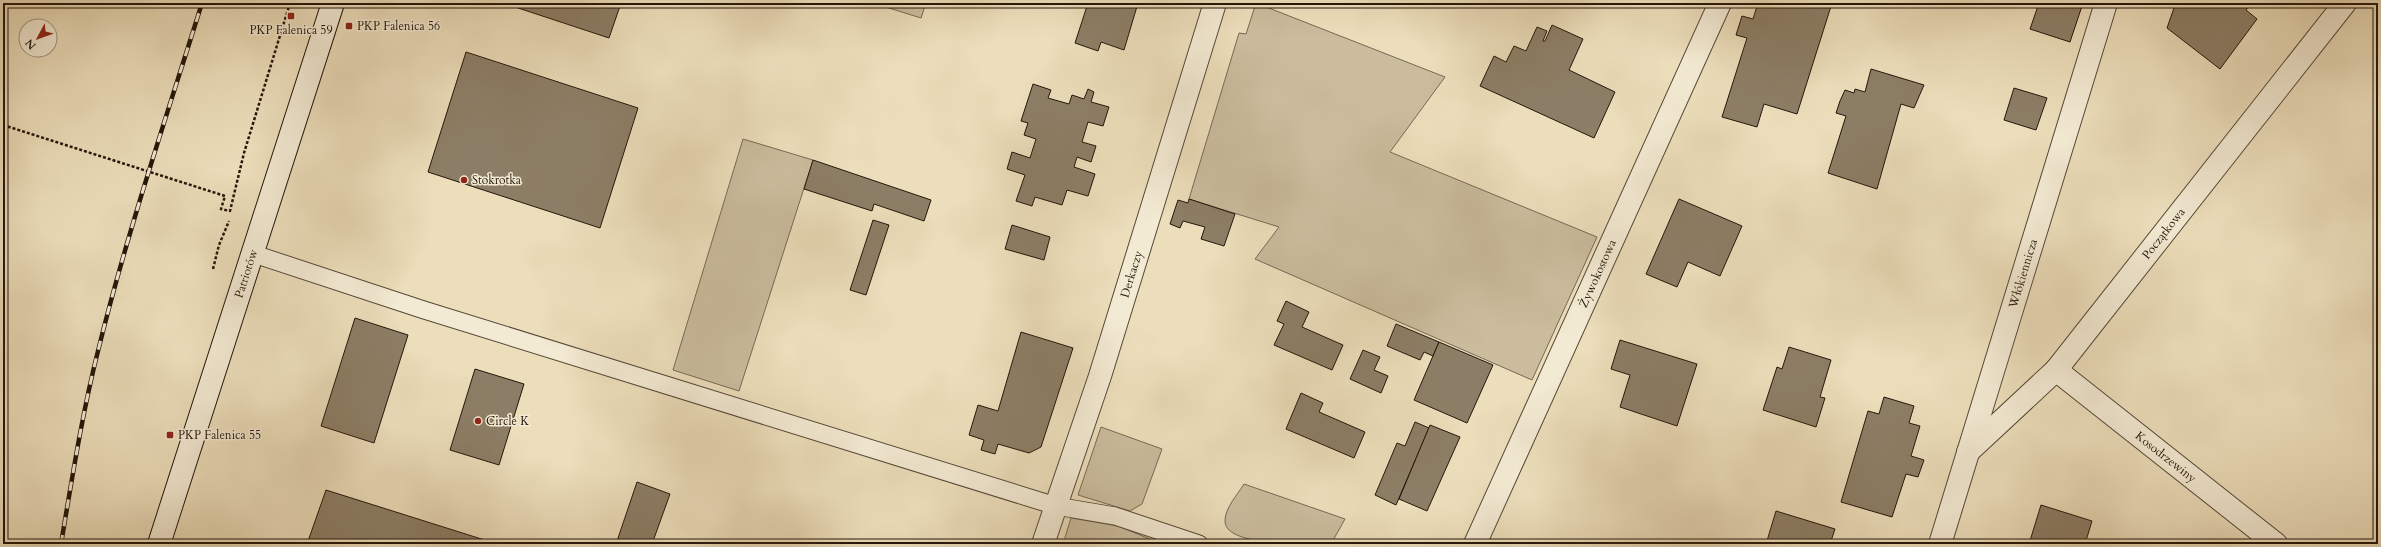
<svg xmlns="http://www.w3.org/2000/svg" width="2381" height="547" font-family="Cardo,serif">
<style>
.green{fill:#cabc9d;stroke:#766954}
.building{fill:#8c7e66;stroke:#23160a}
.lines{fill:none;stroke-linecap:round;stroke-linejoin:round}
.service-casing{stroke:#554836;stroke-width:19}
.minor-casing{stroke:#554836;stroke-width:24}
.secondary-casing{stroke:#23160a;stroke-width:24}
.path{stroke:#23160a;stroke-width:2.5;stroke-dasharray:3 2;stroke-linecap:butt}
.service{stroke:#f3ead3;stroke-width:17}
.minor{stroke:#f3ead3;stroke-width:22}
.secondary{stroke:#f3ead3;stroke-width:22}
.rail-casing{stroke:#23160a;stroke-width:4.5}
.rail{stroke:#f3ead3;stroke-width:3;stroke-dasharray:9;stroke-linecap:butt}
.poi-dot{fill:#8f2418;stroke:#f3ead3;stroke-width:1.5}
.labels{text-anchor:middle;stroke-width:3;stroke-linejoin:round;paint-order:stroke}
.poi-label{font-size:12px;fill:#23160a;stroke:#f3ead3;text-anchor:start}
.street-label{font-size:12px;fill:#23160a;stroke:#f3ead3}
</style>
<rect width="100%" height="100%" fill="#ecdebb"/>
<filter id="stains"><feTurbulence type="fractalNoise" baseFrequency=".005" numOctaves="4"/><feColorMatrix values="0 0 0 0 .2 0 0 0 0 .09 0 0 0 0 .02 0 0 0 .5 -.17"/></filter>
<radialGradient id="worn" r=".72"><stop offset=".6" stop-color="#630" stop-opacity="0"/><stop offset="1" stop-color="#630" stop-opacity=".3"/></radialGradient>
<g class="green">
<path d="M873,3h53l-5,15z"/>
<path d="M1256,3l189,74 -55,75 207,85 -65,143 -277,-121 24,-32 -90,-28 50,-166 7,1z"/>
<path d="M743,139l70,21 -74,231 -66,-21z"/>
<path d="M1101,427l61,22 -20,55 -12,7 -52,-16z"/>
<path d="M1244,484l101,35 -14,25c-23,0 -104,3 -106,-22 -1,-13 13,-28 19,-38z"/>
<path d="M1071,518l47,8 44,18h-99z"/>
</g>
<g class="building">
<path d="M503,3h118l-12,35z"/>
<path d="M1088,3h50l-14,47 -23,-8 -3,9 -23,-8z"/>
<path d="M1758,3h74l-35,111 -33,-10 -7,23 -35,-10 25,-79 -11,-3 6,-19 11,3z"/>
<path d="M2039,3h44l-13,39 -40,-13z"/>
<path d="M2172,3h79l-5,7 11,9 -37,50 -53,-41 7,-20 -3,-2z"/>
<path d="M1552,25l31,14 -14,31 46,22 -21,46 -114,-52 14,-30 12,6 8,-16 12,5 11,-24 10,4 -4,10h2z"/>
<path d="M466,52l172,56 -38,120 -172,-56z"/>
<path d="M1871,69l53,16 -10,23 -13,-4 -24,85 -49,-16 18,-57 -10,-3 4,-12 5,-11 9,3 1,-4 10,3z"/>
<path d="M1033,84l18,6 -3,8 21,6 3,-9 12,4 4,-10 6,3 -3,10 18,5 -6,19 -15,-4 -6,20 14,4 -5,16 -14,-5 -3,10 21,7 -7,22 -21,-6 -5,15 -27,-8 -3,9 -16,-5 9,-26 -18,-6 5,-17 18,6 6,-19 -12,-4 4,-12 -7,-2z"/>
<path d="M2014,88l33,10 -11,32 -32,-10z"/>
<path d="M813,160l118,40 -7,21 -50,-17 -2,7 -68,-22z"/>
<path d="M1189,199l46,15 -11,32 -23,-7 4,-12 -22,-6 -3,7 -10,-4 8,-24 10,3z"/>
<path d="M1679,199l63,27 -22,50 -32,-14 -11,25 -31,-13z"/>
<path d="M873,220l16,5 -23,70 -16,-5z"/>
<path d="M1012,225l38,12 -6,23 -39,-11z"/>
<path d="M1286,301l23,11 -7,15 41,18 -11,25 -58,-25 10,-21 -7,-3z"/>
<path d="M355,318l53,17 -34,108 -53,-17z"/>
<path d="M1396,324l43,18 -6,14 -9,-4 -4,8 -33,-14z"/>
<path d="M1021,332l52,16 -32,99 -12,6 -31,-9 -3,10 -14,-4 3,-10 -15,-5 9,-30 20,6z"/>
<path d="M1620,340l77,24 -20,62 -57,-19 10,-32 -19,-6z"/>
<path d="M1439,342l54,23 -26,58 -53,-23z"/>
<path d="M1789,347l42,13 -11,37 5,1 -9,29 -53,-17 14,-43 5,2z"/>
<path d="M1363,350l17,7 -6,13 14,6 -7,17 -31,-14z"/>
<path d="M475,369l49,15 -25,81 -49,-15z"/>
<path d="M1301,393l22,10 -4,9 46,20 -11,26 -68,-29z"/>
<path d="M1884,397l30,9 -5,17 11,3 -9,30 13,4 -6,17 -12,-3 -14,43 -51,-15 27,-91 11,3z"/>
<path d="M1415,422l14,6 -33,77 -21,-10 22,-52 8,3z"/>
<path d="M1430,425l30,12 -33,74 -28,-12z"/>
<path d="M637,482l33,12 -18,50h-36z"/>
<path d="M326,490l165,52 -1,2h-183z"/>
<path d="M2041,505l51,16 -7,23h-56z"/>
<path d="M1776,511l59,18 -5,15h-64z"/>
</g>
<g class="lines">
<defs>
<path id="service" d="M251,253l173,57 632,196 59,10 84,28"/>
<g id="minor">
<path id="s1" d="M2056,370l220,174"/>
<path id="s2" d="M1968,452l88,-82 289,-367"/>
<path id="s3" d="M1043,544l57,-168 115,-373"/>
<path id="s4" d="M1475,544l245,-541"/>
<path id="s5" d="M1940,544l166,-541"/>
</g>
<g id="secondary">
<path id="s6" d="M159,544l174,-541"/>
</g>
</defs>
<use href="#service" class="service-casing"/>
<use href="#minor" class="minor-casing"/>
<use href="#secondary" class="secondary-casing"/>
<g class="path">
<path d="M3,125l222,71 -4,13 9,2 14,-58 46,-150"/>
<path d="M213,269l6,-24 10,-24"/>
</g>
<use href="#service" class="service"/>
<use href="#minor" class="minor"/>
<use href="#secondary" class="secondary"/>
<defs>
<path id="rail" d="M61,544c11,-65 21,-130 37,-193 29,-118 68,-233 104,-348"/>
</defs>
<use href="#rail" class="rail-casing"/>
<use href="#rail" class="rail"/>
</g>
<g class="poi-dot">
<rect x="287" y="12" width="8" height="8" rx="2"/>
<rect x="345" y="22" width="8" height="8" rx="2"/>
<circle cx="464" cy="180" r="4"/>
<circle cx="478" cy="421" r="4"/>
<rect x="166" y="431" width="8" height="8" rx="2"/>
</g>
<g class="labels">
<g class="poi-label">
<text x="357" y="30">PKP Falenica 56</text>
<text x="291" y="34" text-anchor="middle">PKP Falenica 59</text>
<text x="472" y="184">Stokrotka</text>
<text x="486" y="425">Circle K</text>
<text x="178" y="439">PKP Falenica 55</text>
</g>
<g class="street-label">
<text dy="4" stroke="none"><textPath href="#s2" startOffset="294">Początkowa</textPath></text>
<text dy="4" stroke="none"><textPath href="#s6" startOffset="284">Patriotów</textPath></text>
<text dy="4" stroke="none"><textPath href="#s5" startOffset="283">Włókiennicza</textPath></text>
<text dy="4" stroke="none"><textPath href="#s3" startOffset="284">Derkaczy</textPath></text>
<text dy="4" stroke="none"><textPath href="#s4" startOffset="297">Żywokostowa</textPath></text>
<text dy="4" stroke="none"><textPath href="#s1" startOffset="140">Kosodrzewiny</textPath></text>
</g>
</g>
<rect width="2381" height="547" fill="none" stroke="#ecdebb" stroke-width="16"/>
<rect x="4" y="4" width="2373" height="539" fill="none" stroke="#23160a" stroke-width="2"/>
<rect x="8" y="8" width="2365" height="531" fill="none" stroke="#23160a"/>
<g transform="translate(38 38) rotate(229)"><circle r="19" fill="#f3ead3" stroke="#a09583"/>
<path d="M0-3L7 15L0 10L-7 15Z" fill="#8f2418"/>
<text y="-6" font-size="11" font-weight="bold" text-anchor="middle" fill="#23160a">N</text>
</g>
<rect width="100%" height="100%" filter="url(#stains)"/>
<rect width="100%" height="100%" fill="url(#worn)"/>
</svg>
